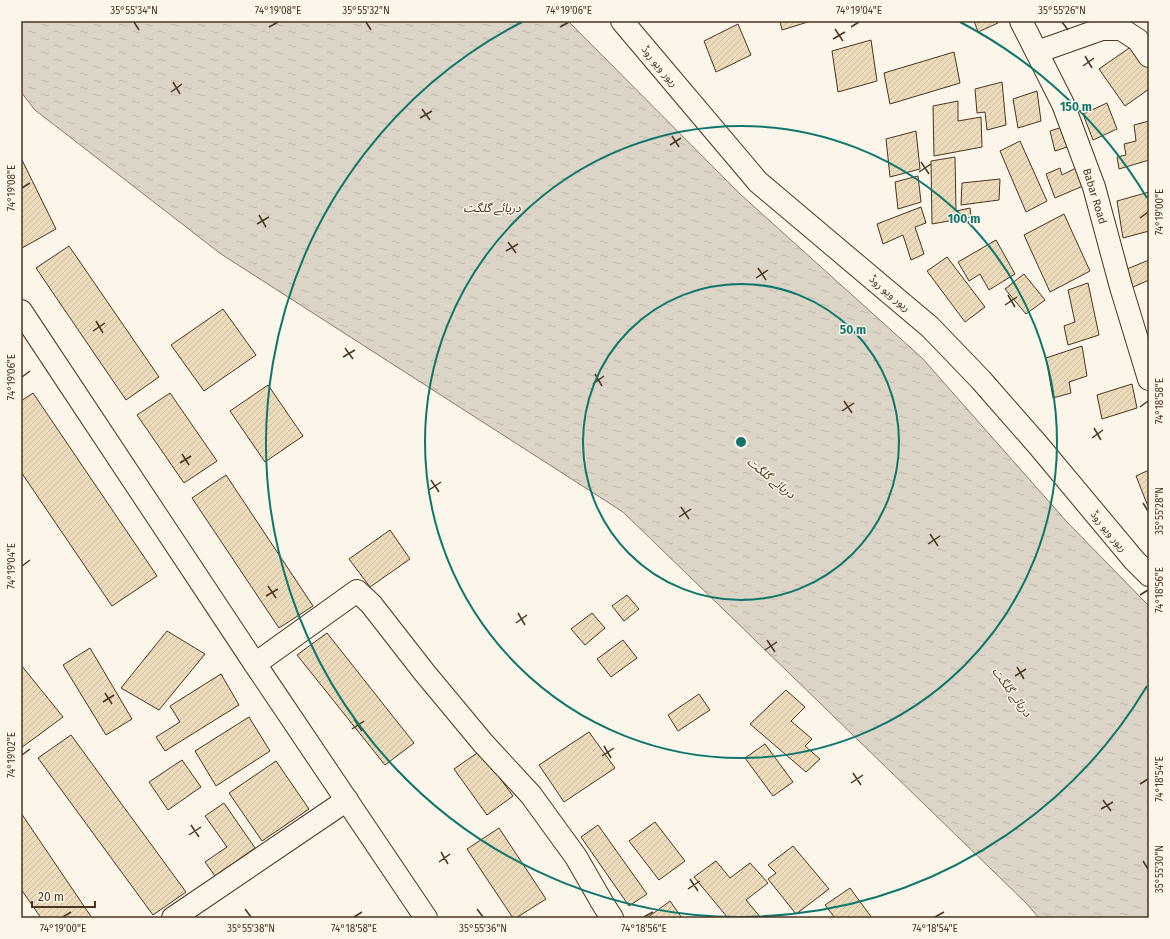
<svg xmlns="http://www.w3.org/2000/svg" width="1170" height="939" font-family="'Fira Sans','Noto Sans Arabic',sans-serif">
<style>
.water{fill:url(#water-ripples);stroke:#887966}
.building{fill:url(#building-hatch);stroke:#4a3520}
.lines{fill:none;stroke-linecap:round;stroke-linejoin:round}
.minor-casing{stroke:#4a3520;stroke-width:24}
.major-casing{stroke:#4a3520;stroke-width:24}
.highway-casing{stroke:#4a3520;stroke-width:24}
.minor{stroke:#fbf6e9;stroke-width:22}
.major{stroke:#fbf6e9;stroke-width:22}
.highway{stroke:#fbf6e9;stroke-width:22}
.ticks{fill:none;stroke:#4a3520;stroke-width:1.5}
.ring{fill:none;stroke:#0f766e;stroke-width:2}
.labels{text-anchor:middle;stroke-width:3;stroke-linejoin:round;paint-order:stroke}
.street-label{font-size:11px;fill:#4a3520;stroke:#fbf6e9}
.water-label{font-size:12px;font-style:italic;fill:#4a3520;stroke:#fbf6e9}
.centre{fill:#0f766e;stroke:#fbf6e9;stroke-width:2}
.ring-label{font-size:12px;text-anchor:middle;font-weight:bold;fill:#0f766e;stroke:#fbf6e9;stroke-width:3;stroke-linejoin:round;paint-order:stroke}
.neatline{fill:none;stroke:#4a3520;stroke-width:1.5}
.ticks-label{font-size:10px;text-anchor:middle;fill:#4a3520}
</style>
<defs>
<pattern id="water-ripples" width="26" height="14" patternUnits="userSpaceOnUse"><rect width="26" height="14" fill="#dcd4c6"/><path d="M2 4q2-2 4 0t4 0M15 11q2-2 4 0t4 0" fill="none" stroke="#beb7aa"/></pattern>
<pattern id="building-hatch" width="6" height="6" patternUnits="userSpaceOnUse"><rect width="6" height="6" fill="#ecdcbc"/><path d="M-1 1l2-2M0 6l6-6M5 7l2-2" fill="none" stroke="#ccbda1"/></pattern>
</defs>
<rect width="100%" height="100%" fill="#fbf6e9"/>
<path class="water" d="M21,21h547l172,173 182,164 145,164 82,84v312h-110l-13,-15 -403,-391 -402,-258 -186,-144 -14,-18z"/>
<g class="building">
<path d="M780,21h31l-29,9z"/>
<path d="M974,21h24v2l-20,9z"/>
<path d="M738,24l13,31 -35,17 -12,-31z"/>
<path d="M871,40l6,41 -39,11 -6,-41z"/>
<path d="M1135,44l14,20v25l-24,17 -26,-37z"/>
<path d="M954,52l6,31 -70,21 -6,-31z"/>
<path d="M1002,82l4,43 -19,5 -2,-18 -8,1 -2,-24z"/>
<path d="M1037,91l4,30 -23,7 -5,-29z"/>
<path d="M958,101v20l23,-4 1,30 -48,9 -1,-50z"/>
<path d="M1107,103l10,26 -24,11 -10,-26z"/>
<path d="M1149,121v39l-30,9 -2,-12 9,-2 -2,-11 12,-3 -2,-16z"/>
<path d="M1066,126l4,20 -15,5 -5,-20z"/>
<path d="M916,131l4,38 -30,8 -4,-38z"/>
<path d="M1020,141l27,60 -21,11 -26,-61z"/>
<path d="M955,157l1,54 14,-3 1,9 -39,7 -1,-63z"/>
<path d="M21,158l35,71 -34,19 -1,-3z"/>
<path d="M1060,168l2,7 14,-7 7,18 -28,12 -9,-24z"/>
<path d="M918,176l3,26 -23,7 -3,-27z"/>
<path d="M1000,179l-1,21 -38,5 1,-22z"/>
<path d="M1149,192v39l-26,7 -6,-37z"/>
<path d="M921,207l5,16 -11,4 9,27 -13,6 -8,-25 -20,9 -6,-20z"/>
<path d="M1064,214l26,57 -40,21 -26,-57z"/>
<path d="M996,240l19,34 -26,16 -9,-16 -11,7 -11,-19z"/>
<path d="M69,246l90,131 -33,23 -90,-132z"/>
<path d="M947,257l38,50 -20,15 -38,-51z"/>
<path d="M1149,260v20l-16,7 -6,-18z"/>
<path d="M1024,274l21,26 -19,14 -21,-25z"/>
<path d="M1088,283l11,52 -31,10 -4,-19 11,-4 -7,-32z"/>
<path d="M223,309l33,46 -52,36 -33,-46z"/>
<path d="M1082,346l5,30 -18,6 2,11 -18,5 -7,-40z"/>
<path d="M1132,384l5,24 -35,11 -5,-24z"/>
<path d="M268,385l35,51 -38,26 -35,-51z"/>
<path d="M33,393l124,183 -45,30 -91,-134v-71z"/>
<path d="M170,393l47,68 -33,22 -47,-68z"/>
<path d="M1149,470v39l-13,-33z"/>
<path d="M226,475l87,131 -34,22 -87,-130z"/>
<path d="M390,530l20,29 -40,28 -21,-28z"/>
<path d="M627,595l12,14 -15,12 -12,-15z"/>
<path d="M592,613l13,15 -20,17 -14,-16z"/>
<path d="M167,631l38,23 -46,56 -38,-22z"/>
<path d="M327,633l87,110 -29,22 -88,-110z"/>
<path d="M623,640l14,18 -26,19 -14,-18z"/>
<path d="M90,648l42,71 -26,16 -43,-70z"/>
<path d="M21,665l42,52 -42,31z"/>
<path d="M221,674l18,31 -74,46 -9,-14 24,-15 -10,-16z"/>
<path d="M786,690l19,17 -14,14 21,18 -7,7 15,13 -14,13 -56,-48z"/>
<path d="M699,694l11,16 -32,21 -10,-16z"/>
<path d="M249,717l21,34 -54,35 -21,-35z"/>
<path d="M589,732l26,36 -51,34 -25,-37z"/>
<path d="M71,735l115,157 -33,23 -115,-157z"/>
<path d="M765,744l28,38 -20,14 -28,-38z"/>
<path d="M480,751l33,45 -26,19 -33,-46z"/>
<path d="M182,760l19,27 -33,23 -19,-28z"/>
<path d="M276,761l33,48 -47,32 -33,-48z"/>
<path d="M224,803l31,45 -40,28 -10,-14 22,-15 -22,-31z"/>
<path d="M21,813l71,105h-51l-20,-29z"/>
<path d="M655,822l30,39 -26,19 -30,-39z"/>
<path d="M598,825l49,69 -18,12 -48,-69z"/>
<path d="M499,828l47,71 -30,19h-3l-46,-69z"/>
<path d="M793,846l36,43 -33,25 -28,-35 8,-6 -8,-8z"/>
<path d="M716,861l14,17 20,-15 18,20 -22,17 15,18h-33l-34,-41z"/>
<path d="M850,888l22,30h-37l-10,-13z"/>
<path d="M670,901l12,17h-35z"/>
</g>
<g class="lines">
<defs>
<g id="minor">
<path d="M1021,21l42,83 31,83 27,100 28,92"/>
<path d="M1037,52l65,-23h19l17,11 11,16"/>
<path d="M255,664l102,-73 14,13 53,68 59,71 48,52 45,62 27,47 9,14"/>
<path d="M173,918l174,-118"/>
</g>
<path id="major" d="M21,311l234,353 171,254"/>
<path id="highway" d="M622,21l136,161 172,145 51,53 57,65 96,115 15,15"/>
</defs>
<use href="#minor" class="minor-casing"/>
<use href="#major" class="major-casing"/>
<use href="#highway" class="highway-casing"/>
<use href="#minor" class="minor"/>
<use href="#major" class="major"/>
<use href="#highway" class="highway"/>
</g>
<path class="ticks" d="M134,22l5,8M366,22l5,8M1062,22l6,8M269,27l9,-5M560,27l9,-5M851,27l8,-5M835,29l8,12M833,39l12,-7M1085,56l7,12M1083,66l11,-8M173,82l7,12M171,92l11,-8M422,109l8,11M420,118l12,-7M672,136l7,11M670,145l11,-7M921,162l8,12M919,172l12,-8M22,188l8,-5M259,215l7,12M1140,218l8,-6M257,224l12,-7M508,242l8,11M506,251l12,-7M758,268l8,12M756,278l12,-8M1008,295l7,12M1005,305l12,-8M96,321l7,12M93,331l12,-8M345,348l8,11M343,357l12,-7M595,374l7,12M22,377l8,-6M593,384l11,-8M844,401l8,12M1140,407l8,-6M842,411l12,-8M1094,428l7,12M1092,438l11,-8M182,454l7,11M180,463l11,-7M431,480l8,12M429,490l12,-8M1143,503l5,8M681,507l8,12M679,517l12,-8M930,534l8,12M928,544l12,-8M22,566l8,-6M268,586l8,12M1140,595l8,-5M266,596l12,-7M518,613l7,12M516,623l11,-8M767,640l8,12M765,650l12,-8M1017,667l7,12M1015,676l11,-7M105,693l7,11M103,702l11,-7M354,719l8,12M352,729l12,-8M604,746l7,12M22,755l8,-6M602,756l12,-8M853,773l8,12M851,783l12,-8M1140,784l8,-5M1103,800l8,11M1101,809l12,-7M191,825l8,12M189,835l12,-8M441,852l7,12M1143,861l5,8M439,862l11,-8M690,879l8,12M688,889l12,-8M245,909l6,8M477,909l6,8M63,917l8,-5M354,917l8,-5M644,917l9,-5M935,917l9,-5"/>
<g class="ring">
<circle cx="741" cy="442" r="158"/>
<circle cx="741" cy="442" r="316"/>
<path d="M1147 686A474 474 0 1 1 522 22M960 22A474 474 0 0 1 1147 198"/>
</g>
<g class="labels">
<g class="street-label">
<text transform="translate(660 66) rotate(50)" y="4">ریور ویو روڈ</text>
<text transform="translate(1095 196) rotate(73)" y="4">Babar Road</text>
<text transform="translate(890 293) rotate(40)" y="4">ریور ویو روڈ</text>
<text transform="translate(1109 531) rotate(50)" y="4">ریور ویو روڈ</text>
</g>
<g class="water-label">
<text x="492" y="212">دریائے گلگت</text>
<text transform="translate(771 478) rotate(39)" y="4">دریائے گلگت</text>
<text transform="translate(1012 692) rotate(54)" y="4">دریائے گلگت</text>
</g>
</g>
<circle cx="741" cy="442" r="6" class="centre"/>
<g class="ring-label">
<text x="1076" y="111">150 m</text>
<text x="964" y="223">100 m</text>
<text x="853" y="334">50 m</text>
</g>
<rect width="1170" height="939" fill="none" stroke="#fbf6e9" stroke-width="44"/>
<path d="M32 901v6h63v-6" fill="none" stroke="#4a3520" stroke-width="2"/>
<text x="38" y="901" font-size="12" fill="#4a3520" stroke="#fbf6e9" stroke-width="3" paint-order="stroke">20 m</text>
<rect x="22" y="22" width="1126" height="895" class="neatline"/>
<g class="ticks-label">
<text x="134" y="14">35°55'34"N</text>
<text x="278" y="14">74°19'08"E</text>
<text x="366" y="14">35°55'32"N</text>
<text x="569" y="14">74°19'06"E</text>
<text x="859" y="14">74°19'04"E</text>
<text x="1062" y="14">35°55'26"N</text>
<text transform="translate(11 188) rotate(-90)" y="4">74°19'08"E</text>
<text transform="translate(1159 212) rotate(-90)" y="4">74°19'00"E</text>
<text transform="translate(11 377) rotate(-90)" y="4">74°19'06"E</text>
<text transform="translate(1159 401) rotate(-90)" y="4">74°18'58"E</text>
<text transform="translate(1159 511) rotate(-90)" y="4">35°55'28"N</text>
<text transform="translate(11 566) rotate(-90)" y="4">74°19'04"E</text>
<text transform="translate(1159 590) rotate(-90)" y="4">74°18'56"E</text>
<text transform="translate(11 755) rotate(-90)" y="4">74°19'02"E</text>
<text transform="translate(1159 779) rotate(-90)" y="4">74°18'54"E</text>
<text transform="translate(1159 869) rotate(-90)" y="4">35°55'30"N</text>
<text x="63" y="932">74°19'00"E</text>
<text x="251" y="932">35°55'38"N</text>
<text x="354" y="932">74°18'58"E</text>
<text x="483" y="932">35°55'36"N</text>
<text x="644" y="932">74°18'56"E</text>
<text x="935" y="932">74°18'54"E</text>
</g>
</svg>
